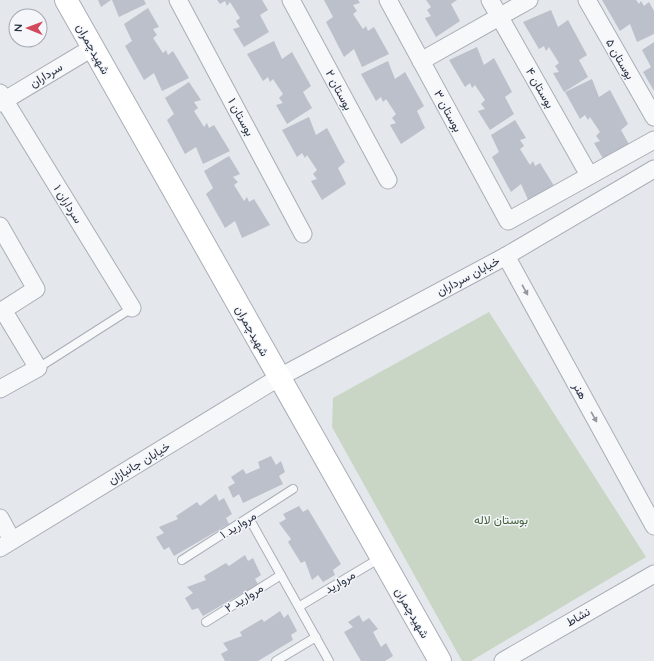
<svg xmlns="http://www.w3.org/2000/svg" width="654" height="661" font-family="Quicksand,Vazirmatn,sans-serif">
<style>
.green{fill:#c9d6c5}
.building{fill:#bbc0ca}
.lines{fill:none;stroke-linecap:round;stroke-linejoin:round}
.lane-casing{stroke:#a9aeb7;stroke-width:10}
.street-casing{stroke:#a9aeb7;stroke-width:19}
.secondary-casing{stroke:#a9aeb7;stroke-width:24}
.lane{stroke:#f7f8fa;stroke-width:8}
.street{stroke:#f7f8fa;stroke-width:17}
.secondary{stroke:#fff;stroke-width:22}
.oneway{fill:#9196a0}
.labels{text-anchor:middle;stroke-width:3;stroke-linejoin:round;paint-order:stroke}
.street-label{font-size:12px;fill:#2b3445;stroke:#f4f6f9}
.park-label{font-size:12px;fill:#3f6138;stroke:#f4f6f9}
</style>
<rect width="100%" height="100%" fill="#e4e7ec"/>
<path class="green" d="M489,312l157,245 -175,104h-9l-130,-234 1,-29z"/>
<g class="building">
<path d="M98,0h13l-10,7z"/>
<path d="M112,0h32l2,4 -27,13z"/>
<path d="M217,0h45l6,10 -8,5 9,17 -25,15 -11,-18 7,-2 -4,-6 4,-3 -10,-16 -3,4 -2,-5 -5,3z"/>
<path d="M324,0h34l2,3 -7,2 4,6 -4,3 10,15 3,-3 2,5 6,-4 15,27 -27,13 -8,-18 -10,8 -18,-35 7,-5z"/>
<path d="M426,0h31l-6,4 9,17 -24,16 -11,-19 6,-2 -4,-6 4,-3z"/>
<path d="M602,0h34l3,4 2,-3 3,5 5,-4 5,9v23l-17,8 -7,-18 -10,7z"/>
<path d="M148,8l11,19 -6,2 4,6 -4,3 10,15 3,-3 2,5 5,-4 16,27 -27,13 -8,-18 -10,7 -19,-34 7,-5 -8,-17z"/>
<path d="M551,10l7,17 10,-7 19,35 -8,5 9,17 -24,15 -11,-19 6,-1 -4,-6 4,-3 -10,-16 -3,4 -2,-5 -5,3 -16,-27z"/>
<path d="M274,41l8,18 10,-7 19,34 -8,6 9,16 -25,16 -11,-19 7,-2 -4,-5 4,-4 -10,-15 -3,3 -2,-5 -5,4 -16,-27z"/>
<path d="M654,42v49l-11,-19 8,-5 -9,-17z"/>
<path d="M477,47l7,18 10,-7 18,34 -7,5 9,17 -24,16 -12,-19 7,-2 -4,-5 4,-4 -10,-15 -3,3 -2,-5 -5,4 -16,-27z"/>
<path d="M388,61l7,18 10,-7 19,34 -7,5 8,17 -24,16 -11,-19 6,-2 -4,-5 4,-4 -10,-15 -3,3 -2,-5 -5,4 -15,-27z"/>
<path d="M592,79l7,18 11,-7 18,34 -7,6 9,16 -25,16 -11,-19 6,-2 -4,-5 4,-4 -10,-15 -2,3 -3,-5 -5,4 -15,-27z"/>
<path d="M189,82l12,18 -7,2 4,6 -4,3 10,16 3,-4 2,5 5,-3 16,26 -27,13 -7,-17 -11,7 -18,-34 7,-6 -9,-16z"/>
<path d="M309,117l7,18 11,-7 18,34 -7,6 8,16 -24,16 -11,-19 6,-2 -4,-5 4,-4 -10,-15 -2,3 -3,-5 -5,4 -15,-27z"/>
<path d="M515,120l11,18 -6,2 4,6 -4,3 10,16 3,-4 2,5 5,-3 16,26 -27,13 -8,-18 -10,8 -19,-35 7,-5 -8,-17z"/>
<path d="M229,156l11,18 -7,3 5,5 -4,3 10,16 3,-4 2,5 5,-3 16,26 -28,13 -7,-17 -10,7 -19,-34 7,-6 -9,-17z"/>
<path d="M271,456l5,9 5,-4 4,11 -6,4 4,8 -40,19 -4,-9 -6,4 -5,-11 7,-4 -4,-6 12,-8 3,5 14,-6 -2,-6z"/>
<path d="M216,494l3,7 5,-3 8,16 -6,4 3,6 -55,32 -5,-9 -5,3 -8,-13 8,-4 -5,-6 19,-8 -2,-3 21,-14 3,4z"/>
<path d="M299,506l4,6 5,-3 33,55 -8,6 2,5 -12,7 -5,-7 -6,5 -7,-19 -4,2 -13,-21 3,-3 -12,-16 7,-4 -3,-5z"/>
<path d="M245,555l3,6 5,-3 8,17 -6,4 3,5 -55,32 -5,-8 -6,2 -7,-12 8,-5 -6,-6 19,-7 -2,-4 22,-13 3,3z"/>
<path d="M280,611l4,7 4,-4 9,17 -6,4 2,5 -35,21h-33l-4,-7 7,-4 -5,-7 19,-7 -2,-4 22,-13 2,3z"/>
<path d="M359,615l4,7 6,-4 9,11 -5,3 8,15 5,-4 7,13 -8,5h-24l-17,-29 9,-5 -5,-5z"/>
</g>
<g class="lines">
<defs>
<g id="lane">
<path d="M38,368l94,-60"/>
<path d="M249,518l80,143"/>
<path d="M182,560l111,-71"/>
<path d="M300,606l80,-48"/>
<path d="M206,622l75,-47"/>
<path d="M276,661l40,-24"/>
</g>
<g id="street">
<path d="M178,0l125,234"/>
<path d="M291,0l97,180"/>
<path d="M388,0l120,221 146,-81"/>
<path d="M490,0l99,175"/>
<path d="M587,0l67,117"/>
<path d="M421,61l108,-61"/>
<path d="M0,93l132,215"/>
<path d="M0,103l92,-55"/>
<path d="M0,226l36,63 -36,23"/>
<path d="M506,256l148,270"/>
<path d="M0,389l38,-21 -35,-58"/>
<path d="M0,518l12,22"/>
<path d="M0,548l278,-170 228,-122 148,-87"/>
<path d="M503,661l151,-87"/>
</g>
<path id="secondary" d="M66,0l374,661"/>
</defs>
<use href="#lane" class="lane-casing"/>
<use href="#street" class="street-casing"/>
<use href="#secondary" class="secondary-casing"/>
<use href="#lane" class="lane"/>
<use href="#street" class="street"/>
<use href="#secondary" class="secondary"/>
</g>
<defs><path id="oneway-solid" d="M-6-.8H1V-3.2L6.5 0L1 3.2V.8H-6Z"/></defs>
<g class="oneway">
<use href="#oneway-solid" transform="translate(525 290) rotate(61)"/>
<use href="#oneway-solid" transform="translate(594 417) rotate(61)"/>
</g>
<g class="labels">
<g class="street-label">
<text transform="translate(93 49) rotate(61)" y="4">شهیدچمران</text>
<text transform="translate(620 59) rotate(60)" y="4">بوستان ۵</text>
<text transform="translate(46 75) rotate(-31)" y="4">سرداران</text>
<text transform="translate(540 88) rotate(60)" y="4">بوستان ۴</text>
<text transform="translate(339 90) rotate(62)" y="4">بوستان ۲</text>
<text transform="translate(448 111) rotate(62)" y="4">بوستان ۳</text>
<text transform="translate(241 117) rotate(62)" y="4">بوستان ۱</text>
<text transform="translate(68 204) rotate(58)" y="4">سرداران ۱</text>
<text transform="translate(468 276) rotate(-28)" y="4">خیابان سرداران</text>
<text transform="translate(252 331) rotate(61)" y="4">شهیدچمران</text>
<text transform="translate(580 391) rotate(61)" y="4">هنر</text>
<text transform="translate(139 463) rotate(-31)" y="4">خیابان جانبازان</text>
<text transform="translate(238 525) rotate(-32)" y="4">مروارید ۱</text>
<text transform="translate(340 582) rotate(-31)" y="4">مروارید</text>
<text transform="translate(244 598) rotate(-32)" y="4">مروارید ۲</text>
<text transform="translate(412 613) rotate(60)" y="4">شهیدچمران</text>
<text transform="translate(578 617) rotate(-30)" y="4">نشاط</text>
</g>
<g class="park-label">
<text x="501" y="524">بوستان لاله</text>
</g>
</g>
<g transform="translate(28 28) rotate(271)"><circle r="19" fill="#f4f6f9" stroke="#a4a8b1"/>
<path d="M0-3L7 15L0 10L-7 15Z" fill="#d1495b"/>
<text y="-6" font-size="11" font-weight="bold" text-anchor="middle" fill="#2b3445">N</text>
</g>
</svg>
